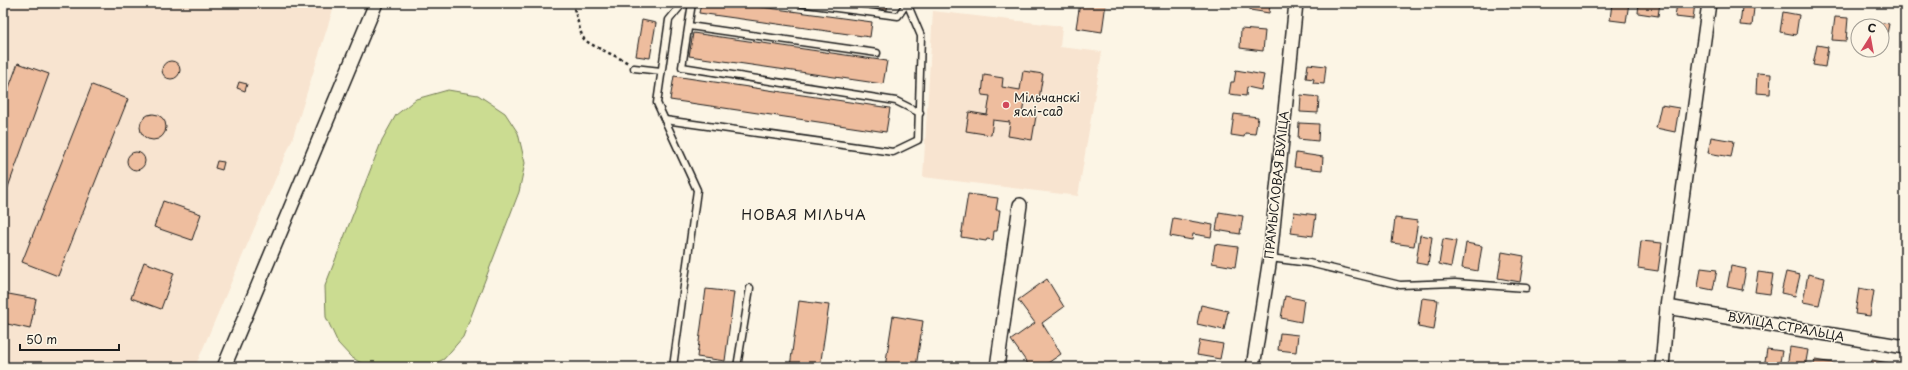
<svg xmlns="http://www.w3.org/2000/svg" width="1908" height="370" font-family="'Playpen Sans',sans-serif">
<style>
.built{fill:#f8e4d0}
.green{fill:#cbdc91;stroke:#747c56}
.building{fill:#eebd9e;stroke:#1c1c1c}
.lines{fill:none;stroke-linecap:round;stroke-linejoin:round}
.service-casing{stroke:#1c1c1c;stroke-width:9}
.minor-casing{stroke:#1c1c1c;stroke-width:16}
.path{stroke:#1c1c1c;stroke-width:2.5;stroke-dasharray:3 3;stroke-linecap:butt}
.service{stroke:#fcf5e5;stroke-width:6}
.minor{stroke:#fcf5e5;stroke-width:13}
.poi-dot{fill:#d1495b;stroke:#fcf5e5;stroke-width:1.5}
.labels{text-anchor:middle;stroke-width:3;stroke-linejoin:round;paint-order:stroke}
.poi-label{font-size:12px;fill:#1c1c1c;stroke:#fcf5e5;text-anchor:start}
.street-label{font-size:12px;fill:#1c1c1c;stroke:#fcf5e5}
.quarter-label{font-size:14px;letter-spacing:1px;fill:#1c1c1c;stroke:#fcf5e5}
</style>
<rect width="100%" height="100%" fill="#fcf5e5"/>
<filter id="ink" filterUnits="userSpaceOnUse"><feTurbulence type="fractalNoise" baseFrequency=".025" numOctaves="2"/><feDisplacementMap in="SourceGraphic" scale="8" xChannelSelector="R" yChannelSelector="G"/><feConvolveMatrix kernelMatrix="1 2 1 2 8 2 1 2 1" color-interpolation-filters="sRGB"/></filter>
<g filter="url(#ink)">
<g class="built">
<path d="M3,3h332l-43,137 -97,227h-192z"/>
<path d="M933,11l129,15 -2,21 42,5 -24,144 -155,-19z"/>
</g>
<path class="green" d="M448,90l30,5 27,18 13,20 7,30 -6,29 -56,145 -19,22 -16,8h-60l-17,-10 -13,-14 -12,-26 -1,-31 57,-146 14,-25 20,-16z"/>
<g class="building">
<path d="M701,3h31l140,19 -2,15 -171,-24z"/>
<path d="M842,3h46l-1,7z"/>
<path d="M1080,3h26l-4,29 -26,-4z"/>
<path d="M1251,3h19l-1,10 -19,-3z"/>
<path d="M1612,3h17l-3,19 -16,-2z"/>
<path d="M1639,3h21l-2,13 -20,-3z"/>
<path d="M1677,3h18l-2,16 -18,-2z"/>
<path d="M1742,7l12,1 -2,18 -12,-1z"/>
<path d="M1783,12l16,3 -3,20 -16,-3z"/>
<path d="M1835,17l13,1 -2,23 -14,-1z"/>
<path d="M642,20l14,3 -6,35 -14,-2z"/>
<path d="M1874,21l15,3 -5,24 -2,-1v-21h-9z"/>
<path d="M1241,29l24,2 -2,20 -23,-3z"/>
<path d="M693,33l194,28 -4,23 -194,-28z"/>
<path d="M1817,45l11,2 -3,20 -12,-2z"/>
<circle cx="171" cy="70" r="9"/>
<path d="M18,63l31,11 -46,127v-97z"/>
<path d="M1308,64l18,2 -2,18 -11,-1 1,-4 -8,-1z"/>
<path d="M1236,70l28,5 -3,15 -14,-3 -1,9 -17,-2 2,-12h3z"/>
<path d="M1023,71l20,3 -4,25 -14,-2 -3,17 14,2 -4,24 -24,-4 2,-14 -17,-2 -2,15 -25,-4 3,-19 18,3 3,-19 -8,-1 2,-20 19,3 -1,9 18,3z"/>
<path d="M1757,73l14,1 -1,20 -14,-1z"/>
<path d="M674,76l216,32 -4,24 -216,-32z"/>
<path d="M239,82l8,2 -2,7 -8,-3z"/>
<path d="M92,85l36,14 -70,177 -36,-14z"/>
<path d="M1301,95l18,2 -1,16 -18,-1z"/>
<path d="M1661,105l18,3 -4,24 -19,-4z"/>
<path d="M1234,114l24,3 -3,17 -10,-1 -1,4 -13,-2z"/>
<circle cx="153" cy="127" r="13"/>
<path d="M1299,123l20,1 -1,17 -20,-2z"/>
<path d="M1711,137l23,4 -3,16 -23,-4z"/>
<circle cx="136" cy="161" r="9"/>
<path d="M1296,153l27,4 -1,13 -28,-3z"/>
<path d="M217,161l7,1 -2,8 -7,-2z"/>
<path d="M968,194l30,4 -2,12h4l-3,21h-3l-1,9 -6,-1 -1,2 -25,-4z"/>
<path d="M163,201l38,13 -9,26 -38,-13z"/>
<path d="M1219,212l24,4 -3,18 -24,-4z"/>
<path d="M1294,212l22,3 -3,21 -22,-3z"/>
<path d="M1173,218l40,7 -2,12 -18,-3 -1,6 -22,-4z"/>
<path d="M1395,218l23,3 -4,25 -22,-3z"/>
<path d="M1420,235l12,2 -4,28 -12,-2z"/>
<path d="M1443,239l13,2 -5,26 -12,-3z"/>
<path d="M1641,241l21,2 -4,28 -20,-3z"/>
<path d="M1466,243l16,3 -4,25 -16,-3z"/>
<path d="M1215,244l23,3 -3,20 -23,-4z"/>
<path d="M1502,252l22,4 -4,26 -22,-4z"/>
<path d="M144,262l30,11 -13,36 -30,-11z"/>
<path d="M1731,266l15,3 -4,21 -15,-3z"/>
<path d="M1701,268l16,2 -4,20 -15,-3z"/>
<path d="M1758,272l15,2 -3,20 -15,-2z"/>
<path d="M1786,272l14,3 -5,21 -14,-3z"/>
<path d="M1808,274l17,4 -6,27 -16,-3z"/>
<path d="M1047,279l17,28 -22,16 19,31 -19,13h-19l5,-3 -17,-24 24,-17 -17,-23z"/>
<path d="M1859,288l15,3 -4,25 -15,-2z"/>
<path d="M706,289l28,3 -9,69 -28,-4z"/>
<path d="M3,293l33,6 -6,30 -27,-6z"/>
<path d="M1285,296l19,4 -3,22 -20,-4z"/>
<path d="M1422,298l16,2 -4,30 -16,-3z"/>
<path d="M799,301l30,4 -9,62h-30z"/>
<path d="M1201,305l27,6 -4,19 -27,-6z"/>
<path d="M893,316l30,5 -7,46h-31z"/>
<path d="M1280,333l18,2 -2,17 -18,-2z"/>
<path d="M1200,340l23,4 -3,15 -23,-4z"/>
<path d="M1790,347l18,3 -3,17h-18z"/>
<path d="M1767,349l15,2 -3,16h-15z"/>
<path d="M1815,360l18,3v4h-20z"/>
<path d="M1872,360l16,3v4h-17z"/>
</g>
<g class="lines">
<defs>
<g id="service">
<path d="M692,3l-10,64 214,34 24,12"/>
<path d="M798,3l100,13 9,-13"/>
<path d="M689,26l188,27"/>
<path d="M634,68l27,3"/>
<path d="M665,120l228,32 25,-12 3,-104 -14,-33"/>
<path d="M1270,258l39,5 91,22 55,-2 71,5"/>
<path d="M673,367l24,-177 -40,-87 12,-83 14,-17"/>
<path d="M737,367l13,-79"/>
</g>
<g id="minor">
<path d="M1667,307l238,40"/>
<path d="M224,367l152,-364"/>
<path d="M997,367l23,-162"/>
<path d="M1253,367l17,-109 26,-255"/>
<path d="M1662,367l5,-60 42,-304"/>
</g>
</defs>
<use href="#service" class="service-casing"/>
<use href="#minor" class="minor-casing"/>
<path class="path" d="M572,3c4,9 8,31 12,36 3,5 35,18 44,24"/>
<use href="#service" class="service"/>
<use href="#minor" class="minor"/>
</g>
</g>
<circle class="poi-dot" cx="1006" cy="105" r="4"/>
<g class="labels">
<g class="poi-label">
<text x="1014" y="102">Мільчанскі<tspan x="1014" dy="14">яслі-сад</tspan></text>
</g>
<g class="street-label">
<text transform="translate(1277 185) rotate(-84)" y="4">ПРАМЫСЛОВАЯ ВУЛІЦА</text>
<text transform="translate(1786 327) rotate(10)" y="4">ВУЛІЦА СТРАЛЬЦА</text>
</g>
<g class="quarter-label">
<text x="804" y="220">НОВАЯ МІЛЬЧА</text>
</g>
</g>
<rect width="1908" height="370" fill="none" stroke="#fcf5e5" stroke-width="16"/>
<rect x="8" y="8" width="1892" height="354" fill="none" stroke="#1c1c1c" stroke-width="1.5" filter="url(#ink)"/>
<g transform="translate(1870 38) rotate(11)"><circle r="19" fill="#fcf5e5" stroke="#a29e95"/>
<path d="M0-3L7 15L0 10L-7 15Z" fill="#d1495b"/>
<text y="-6" font-size="11" font-weight="bold" text-anchor="middle" fill="#1c1c1c">С</text>
</g>
<path d="M20 344v6h99v-6" fill="none" stroke="#1c1c1c" stroke-width="2"/>
<text x="26" y="344" font-size="12" fill="#1c1c1c" stroke="#fcf5e5" stroke-width="3" paint-order="stroke">50 m</text>
</svg>
